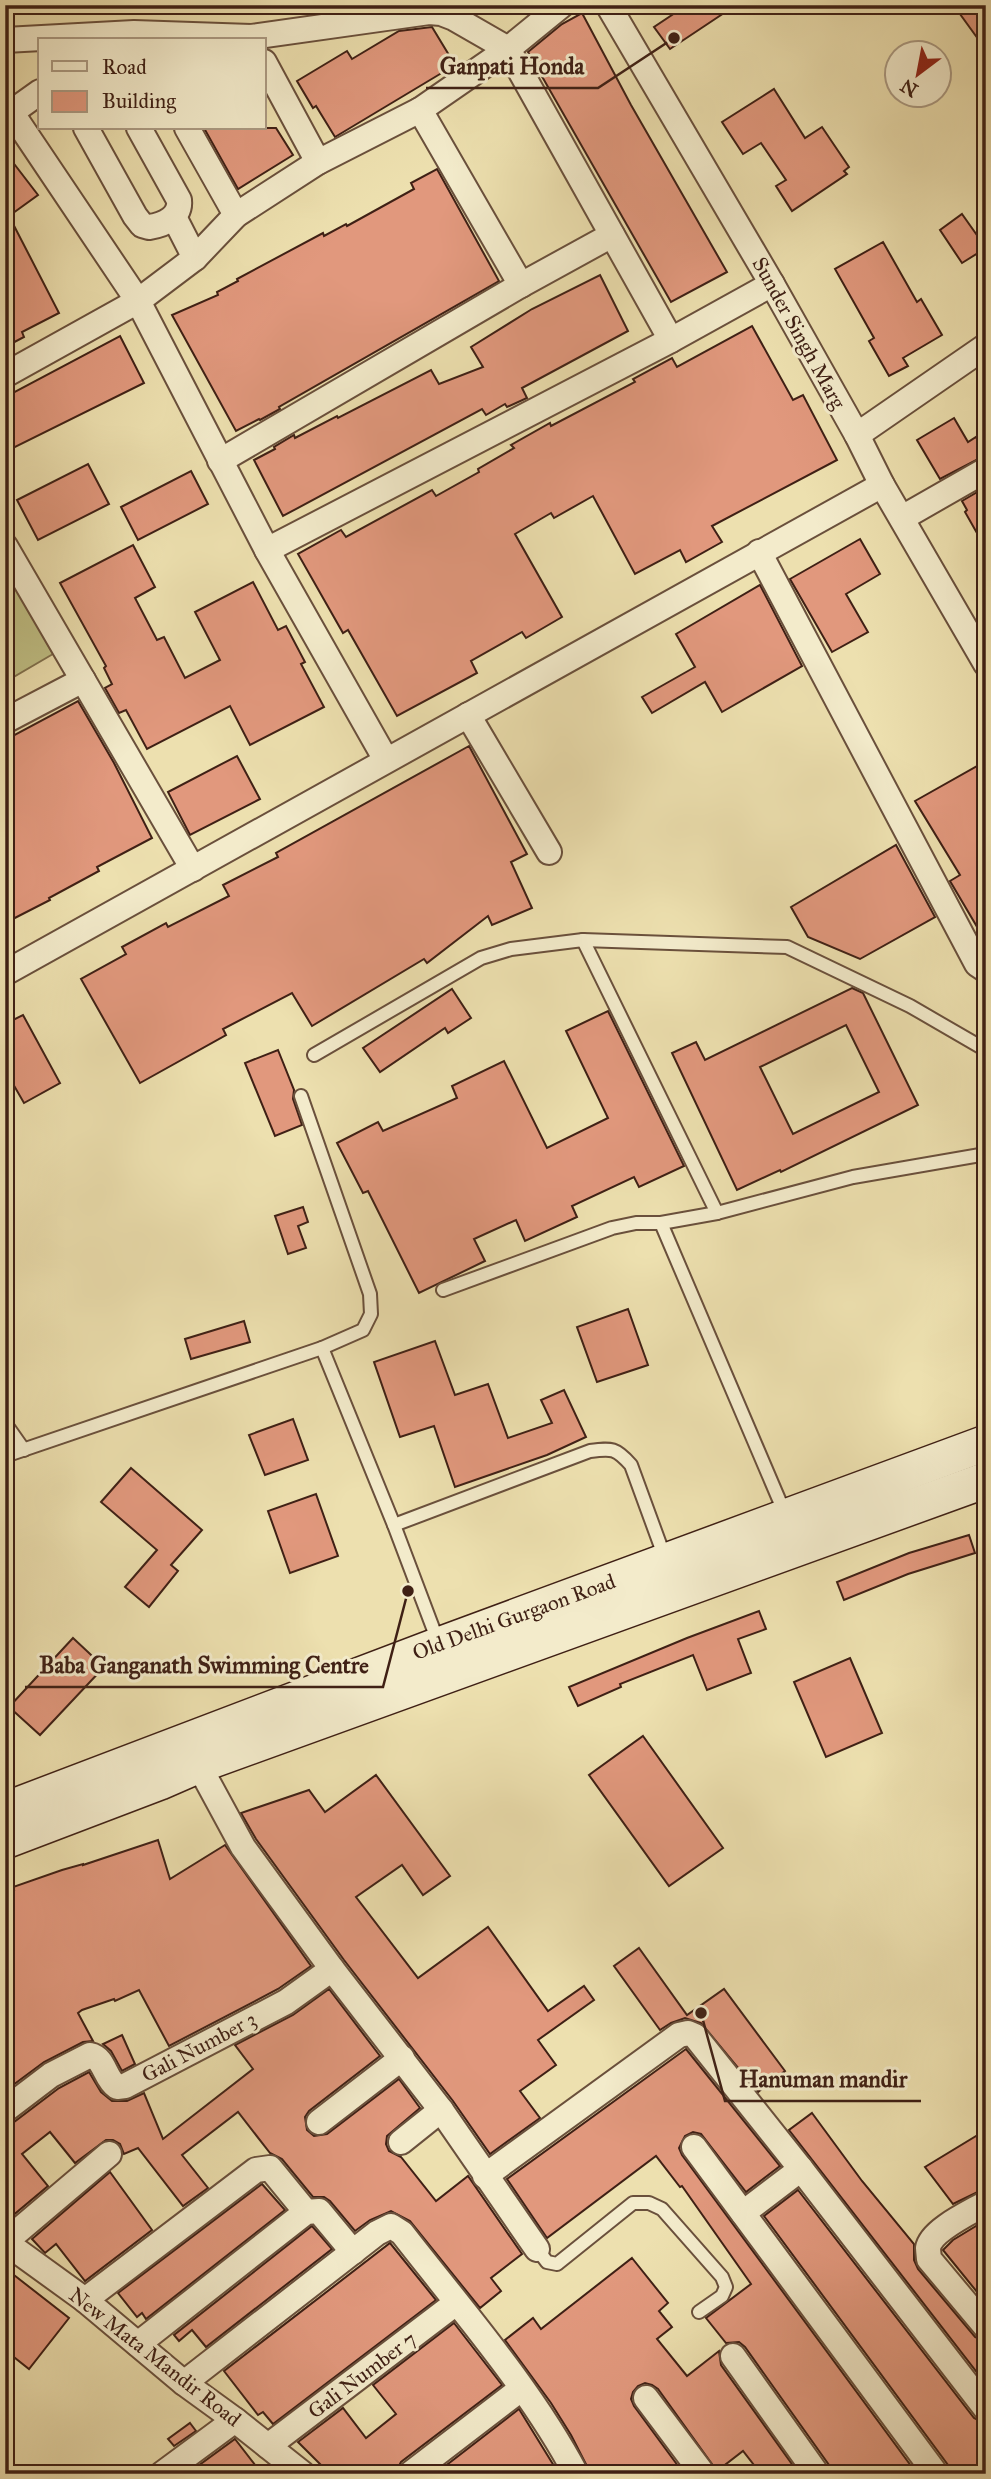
<svg xmlns="http://www.w3.org/2000/svg" width="991" height="2479" font-family="'IM FELL Great Primer',serif">
<style>
.green{fill:#c0c085;stroke:#80704d;stroke-width:2}
.building{fill:#e1987d;stroke:#3f2015;stroke-width:2;fill-rule:evenodd}
.lines{fill:none;stroke-linecap:round;stroke-linejoin:round}
.service-casing{stroke:#6a503c;stroke-width:16}
.minor-casing{stroke:#6a503c;stroke-width:28}
.secondary-casing{stroke:#3f2015;stroke-width:38}
.service{stroke:#f3ebcb;stroke-width:12}
.minor{stroke:#f3ebcb;stroke-width:24}
.secondary{stroke:#f3ebcb;stroke-width:35}
.labels{text-anchor:middle;stroke-width:6;stroke-linejoin:round;paint-order:stroke}
.street-label{font-size:21px;fill:#3f2015;stroke:#f3ebcb}
.leader{fill:none;stroke:#3f2015;stroke-width:2.5}
.callout-dot{fill:#3f2015;stroke:#f3ebcb;stroke-width:2.5}
.callout-label{font-size:23px;text-anchor:middle;font-weight:bold;fill:#3f2015;stroke:#f3ebcb;stroke-width:6;stroke-linejoin:round;paint-order:stroke}
</style>
<rect width="100%" height="100%" fill="#ede0af"/>
<filter id="stains"><feTurbulence type="fractalNoise" baseFrequency=".00286" numOctaves="4"/><feColorMatrix values="0 0 0 0 .2 0 0 0 0 .09 0 0 0 0 .02 0 0 0 .5 -.17"/></filter>
<radialGradient id="worn" r=".72"><stop offset=".6" stop-color="#630" stop-opacity="0"/><stop offset="1" stop-color="#630" stop-opacity=".3"/></radialGradient>
<path class="green" d="M5,566l48,88 -48,28z"/>
<g class="building">
<path d="M687,5h49l-66,44 -16,-22z"/>
<path d="M958,5h28v45l-26,-36 3,-2z"/>
<path d="M582,13l49,92 96,167 -56,30 -143,-250 34,-28z"/>
<path d="M432,27l23,38 -120,72 -19,-31 -3,2 -16,-27 50,-30 5,8 47,-28z"/>
<path d="M774,89l31,49 17,-11 27,40 -5,4 3,3 -55,37 -16,-25 10,-6 -25,-37 -18,11 -21,-32z"/>
<path d="M204,128h72l17,27 -55,34z"/>
<path d="M5,152l33,43 -29,21 50,97 -37,19 2,5 -19,10z"/>
<path d="M437,169l62,112 -220,126 1,2 -20,11 -1,-1 -23,12 -64,-116 46,-20 -1,-3 21,-11 -1,-2 86,-46 1,3 22,-12 1,2 67,-37 -3,-6z"/>
<path d="M962,214l24,34 -24,15 -22,-33z"/>
<path d="M883,242l34,60 4,-3 21,36 -39,23 5,8 -19,10 -20,-35 5,-3 -39,-69z"/>
<path d="M600,275l28,56 -106,57 5,10 -20,9 -2,-3 -19,11 -4,-6 -199,107 -29,-56 21,-11 -1,-2 20,-12 1,3 42,-22 1,2 93,-48 8,14 44,-17 -12,-20 61,-38z"/>
<path d="M752,326l41,74 10,-5 34,65 -125,66 10,16 -36,20 -6,-12 -45,24 -42,-78 -39,22 -3,-5 -36,21 47,83 -36,21 -4,-6 -51,29 6,12 -80,43 -49,-86 -5,3 -45,-79 43,-24 5,7 86,-47 4,6 43,-24 -1,-3 36,-21 -3,-3 39,-22 1,3 84,-44 -2,-3 39,-21 5,9z"/>
<path d="M120,336l24,47 -139,69v-55z"/>
<path d="M954,418l14,24 8,-5 10,18 -46,24 -23,-39z"/>
<path d="M88,464l21,40 -71,36 -21,-40z"/>
<path d="M191,471l17,33 -70,36 -17,-33z"/>
<path d="M986,487v62l-21,-37 2,-2 -5,-9z"/>
<path d="M860,539l20,35 -34,20 22,38 -36,20 -42,-73z"/>
<path d="M133,545l22,42 -20,11 22,42 7,-3 21,41 35,-18 -25,-48 58,-30 25,48 8,-4 19,36 -4,2 23,43 -74,38 -20,-39 -83,43 -21,-39 -7,3 -14,-25 7,-4 -8,-16 2,-2 -46,-83z"/>
<path d="M760,585l42,81 -80,46 -17,-30 -53,31 -10,-16 53,-30 -19,-33z"/>
<path d="M78,701l36,62 38,75 -55,29 2,4 -50,27 1,2 -45,23v-183z"/>
<path d="M469,746l58,108 -16,8 21,46 -40,17 -4,-9 -61,47 -3,-4 -112,67 -20,-33 -69,36 3,6 -86,48 -59,-104 45,-25 -4,-7 44,-24 2,4 61,-31 -6,-11 55,-28 -2,-4z"/>
<path d="M237,756l23,43 -70,36 -22,-43z"/>
<path d="M986,761v181l-36,-61 10,-6 -45,-74z"/>
<path d="M896,845l39,72 -75,42 -52,-22 -17,-30z"/>
<path d="M852,988l11,5 55,112 -137,67 -1,-2 -43,20 -65,-137 24,-11 9,18zM846,1025l33,67 -86,42 -33,-67z"/>
<path d="M452,989l19,29 -23,15 -3,-5 -65,44 -17,-24z"/>
<path d="M608,1011l76,155 -45,21 -5,-10 -62,29 5,11 -52,24 -9,-21 -42,19 11,22 -66,32 -51,-102 -5,2 -26,-50 41,-21 5,9 74,-33 -5,-12 52,-25 43,87 61,-30 -42,-87z"/>
<path d="M23,1015l37,68 -36,20 -19,-33v-46z"/>
<path d="M278,1050l16,40 -1,9 9,26 -27,11 -30,-73z"/>
<path d="M303,1207l5,15 -10,4 8,22 -18,6 -13,-38z"/>
<path d="M628,1309l20,56 -51,17 -20,-55z"/>
<path d="M244,1321l6,21 -59,17 -6,-20z"/>
<path d="M435,1341l20,54 33,-11 20,54 44,-15 -11,-23 23,-10 22,47 -39,18 -92,32 -21,-61 -34,11 -26,-75z"/>
<path d="M293,1419l15,41 -43,15 -16,-40z"/>
<path d="M131,1468l71,62 -31,35 7,6 -29,36 -24,-20 32,-37 -56,-48z"/>
<path d="M316,1494l22,62 -48,17 -22,-62z"/>
<path d="M969,1535l6,18 -67,21 -64,26 -7,-18 72,-29z"/>
<path d="M759,1611l7,18 -28,10 13,34 -44,17 -14,-35 -73,29 1,3 -43,19 -9,-19 118,-49z"/>
<path d="M73,1638l31,29 -64,68 -31,-28z"/>
<path d="M850,1658l32,75 -56,24 -32,-75z"/>
<path d="M643,1736l80,112 -54,38 -80,-111z"/>
<path d="M376,1775l74,101 -27,19 -21,-30 -46,32 62,81 70,-51 60,84 36,-25 10,14 -56,40 18,25 -36,26 20,27 -50,36 -37,-53 -109,-141 -88,-121 -15,-26 68,-23 16,22z"/>
<path d="M158,1840l12,39 55,-34 86,121 -33,23 -109,57 -30,-56 -24,11 -1,-2 -32,11 -4,3 15,28 -10,1 -39,20 -39,29v-198l9,-3 -1,-3 49,-17 21,-6v1z"/>
<path d="M639,1948l48,67 37,-26 61,82 -27,21 -57,-69 -16,-5 -14,5 -11,7 -46,-64z"/>
<path d="M329,1989l51,67 -71,55 -4,6 2,13 7,6 13,-2 72,-55 21,29 -33,28 -1,8 3,7 12,6 35,44 32,-25 54,78 -31,24 10,13 -21,17 -70,-87 -19,-10 -21,9 -15,11 -25,-30 -6,-4h-11l-31,-38 -12,-6 -32,-41 -56,43 26,33 -25,18 -45,-58 -14,6 -4,-10 -7,-4h-7l-31,23 -25,-31 -28,22 26,32 -43,36v-97l9,-3 45,-34 30,-16 12,20 11,9h15l17,-8 19,46 90,-70 -18,-24 58,-30z"/>
<path d="M122,2035l13,29 -13,7 -11,-20 -8,-7z"/>
<path d="M686,2049l94,117 -34,26 -45,-58 -8,-2 -8,4 -6,12 3,7 235,319h-85l-3,-9 -84,-118 -6,-5 -13,1 -20,-25 45,-34 -69,-98 -2,1 -24,-31 -109,82 -40,-59z"/>
<path d="M812,2113l50,68 52,63v16l4,9 57,68 11,5v42l-197,-254z"/>
<path d="M986,2130v58l-33,16 -28,-37z"/>
<path d="M110,2172l42,58 -67,51 -29,-37 -11,9 -13,-14z"/>
<path d="M262,2184l23,26 -139,109 -4,-6 -5,4 -19,-24z"/>
<path d="M798,2190l176,228 12,6v50h-35l-3,-9 -184,-249z"/>
<path d="M986,2220v83l-43,-53 10,-10z"/>
<path d="M312,2226l20,23 -126,98 -14,-17 -13,11 -5,-6z"/>
<path d="M390,2243l46,57 -163,124 -10,-12 -5,3 -34,-44z"/>
<path d="M632,2258l36,45 -9,8 13,16 -15,12 30,37 32,-25 2,14 78,109h-38l-18,-23 -26,20 -59,-82 -6,-4 -7,-2 -7,3 -5,6 -2,7 3,7 50,68h-93l-20,-39 -20,-32 -46,-63 28,-22 8,11z"/>
<path d="M5,2268l64,50 -40,51 -24,-19z"/>
<path d="M454,2323l48,62 -101,77 -6,12h-65l-32,-32 45,-34 23,30 30,-24 -23,-29z"/>
<path d="M519,2409l40,65h-124z"/>
<path d="M190,2423l6,8 -22,15 -6,-7z"/>
<path d="M235,2439l27,35h-75z"/>
</g>
<g class="lines">
<defs>
<g id="service">
<path d="M583,940l134,273"/>
<path d="M314,1055l167,-97 30,-9 72,-9 204,7 123,59 76,44"/>
<path d="M661,1223l125,293"/>
<path d="M443,1290l169,-62 24,-5h25l56,-10 136,-36 133,-23"/>
<path d="M322,1348l72,177 45,119"/>
<path d="M5,1423l19,27"/>
<path d="M5,1456l317,-108 41,-18 8,-16 -1,-20 -69,-198"/>
<path d="M394,1525l196,-74c22,-3 26,-3 41,14l34,93"/>
<path d="M537,2249l10,13 10,2 76,-61h16l13,6 60,68 4,10 -4,9 -23,16"/>
</g>
<g id="minor">
<path d="M608,5l164,279 85,151 25,50 104,179"/>
<path d="M5,40l129,-7 117,4 178,-25 12,1 13,5 54,31 163,291"/>
<path d="M264,62l54,100"/>
<path d="M5,103l133,198 129,249 119,210"/>
<path d="M420,110l101,175"/>
<path d="M12,112l28,-20"/>
<path d="M86,128l49,88 7,9 7,2c15,-2 32,-10 30,-27l-40,-72"/>
<path d="M187,128l49,87"/>
<path d="M174,217l21,41"/>
<path d="M5,375l133,-74 57,-43 41,-43 82,-53 102,-52 88,-61 54,-44"/>
<path d="M857,435l129,-89"/>
<path d="M220,461l301,-176 91,-50"/>
<path d="M902,518l84,-48"/>
<path d="M5,546l188,323"/>
<path d="M267,550l404,-210 101,-56"/>
<path d="M759,552l218,412 9,6"/>
<path d="M468,715l81,137"/>
<path d="M5,721l78,-41"/>
<path d="M5,973l877,-488"/>
<path d="M192,1753l51,94 89,122 109,141 96,139"/>
<path d="M5,2110l46,-35 39,-20c15,3 14,23 27,32l8,-1 161,-84 46,-33"/>
<path d="M319,2122l83,-64"/>
<path d="M401,2142l40,-32"/>
<path d="M694,2147l242,327"/>
<path d="M109,2154l-104,88 80,58 99,83 51,37 68,54"/>
<path d="M485,2176l194,-141 9,-2 7,3 106,133 185,240"/>
<path d="M986,2203c-15,9 -55,27 -58,45 0,1 1,11 1,11l57,68"/>
<path d="M743,2213l58,-44"/>
<path d="M85,2300l171,-130 14,-2 36,44"/>
<path d="M138,2344l168,-132 13,-1 34,41"/>
<path d="M733,2356l84,118"/>
<path d="M184,2383l193,-150 14,-7 11,7c59,76 129,156 174,241"/>
<path d="M646,2398l57,76"/>
<path d="M268,2446l188,-143"/>
<path d="M162,2474l73,-54"/>
<path d="M410,2474l111,-85"/>
</g>
<g id="secondary">
<path d="M5,1810l434,-165 547,-202"/>
<path d="M5,1841l155,-59 39,-17 787,-285"/>
</g>
</defs>
<use href="#service" class="service-casing"/>
<use href="#minor" class="minor-casing"/>
<use href="#secondary" class="secondary-casing"/>
<use href="#service" class="service"/>
<use href="#minor" class="minor"/>
<use href="#secondary" class="secondary"/>
</g>
<g class="labels">
<g class="street-label">
<text transform="translate(799 333) rotate(61)" y="7">Sunder Singh Marg</text>
<text transform="translate(514 1617) rotate(-20)" y="7">Old Delhi Gurgaon Road</text>
<text transform="translate(199 2047) rotate(-28)" y="7">Gali Number 3</text>
<text transform="translate(155 2357) rotate(38)" y="7">New Mata Mandir Road</text>
<text transform="translate(362 2375) rotate(-37)" y="7">Gali Number 7</text>
</g>
</g>
<path class="leader" d="M674 38L598 88H426M408 1591L383 1687H25M701 2013L725 2101H921"/>
<g class="callout-dot">
<circle cx="674" cy="38" r="7"/>
<circle cx="408" cy="1591" r="7"/>
<circle cx="701" cy="2013" r="7"/>
</g>
<g class="callout-label">
<text x="512" y="74">Ganpati Honda</text>
<text x="204" y="1673">Baba Ganganath Swimming Centre</text>
<text x="823" y="2087">Hanuman mandir</text>
</g>
<rect width="991" height="2479" fill="none" stroke="#ede0af" stroke-width="28"/>
<rect x="7" y="7" width="977" height="2465" fill="none" stroke="#3f2015" stroke-width="3.5"/>
<rect x="14" y="14" width="963" height="2451" fill="none" stroke="#3f2015" stroke-width="2"/>
<rect x="38" y="38" width="228" height="91" fill="#f3ebcb" stroke="#ab9a82" stroke-width="2"/>
<rect x="52" y="61" width="35" height="10" fill="#f3ebcb" stroke="#ab9a82" stroke-width="2"/>
<text x="102" y="74" font-size="21" fill="#3f2015">Road</text>
<rect x="52" y="91" width="35" height="21" fill="#e1987d" stroke="#ab9a82" stroke-width="2"/>
<text x="102" y="108" font-size="21" fill="#3f2015">Building</text>
<g transform="translate(918 74) rotate(212)"><circle r="33" fill="#f3ebcb" stroke="#ab9a82" stroke-width="2"/>
<path d="M0-5L12 26L0 18L-12 26Z" fill="#8f2418"/>
<text y="-10" font-size="19" font-weight="bold" text-anchor="middle" fill="#3f2015">N</text>
</g>
<rect width="100%" height="100%" filter="url(#stains)"/>
<rect width="100%" height="100%" fill="url(#worn)"/>
</svg>
